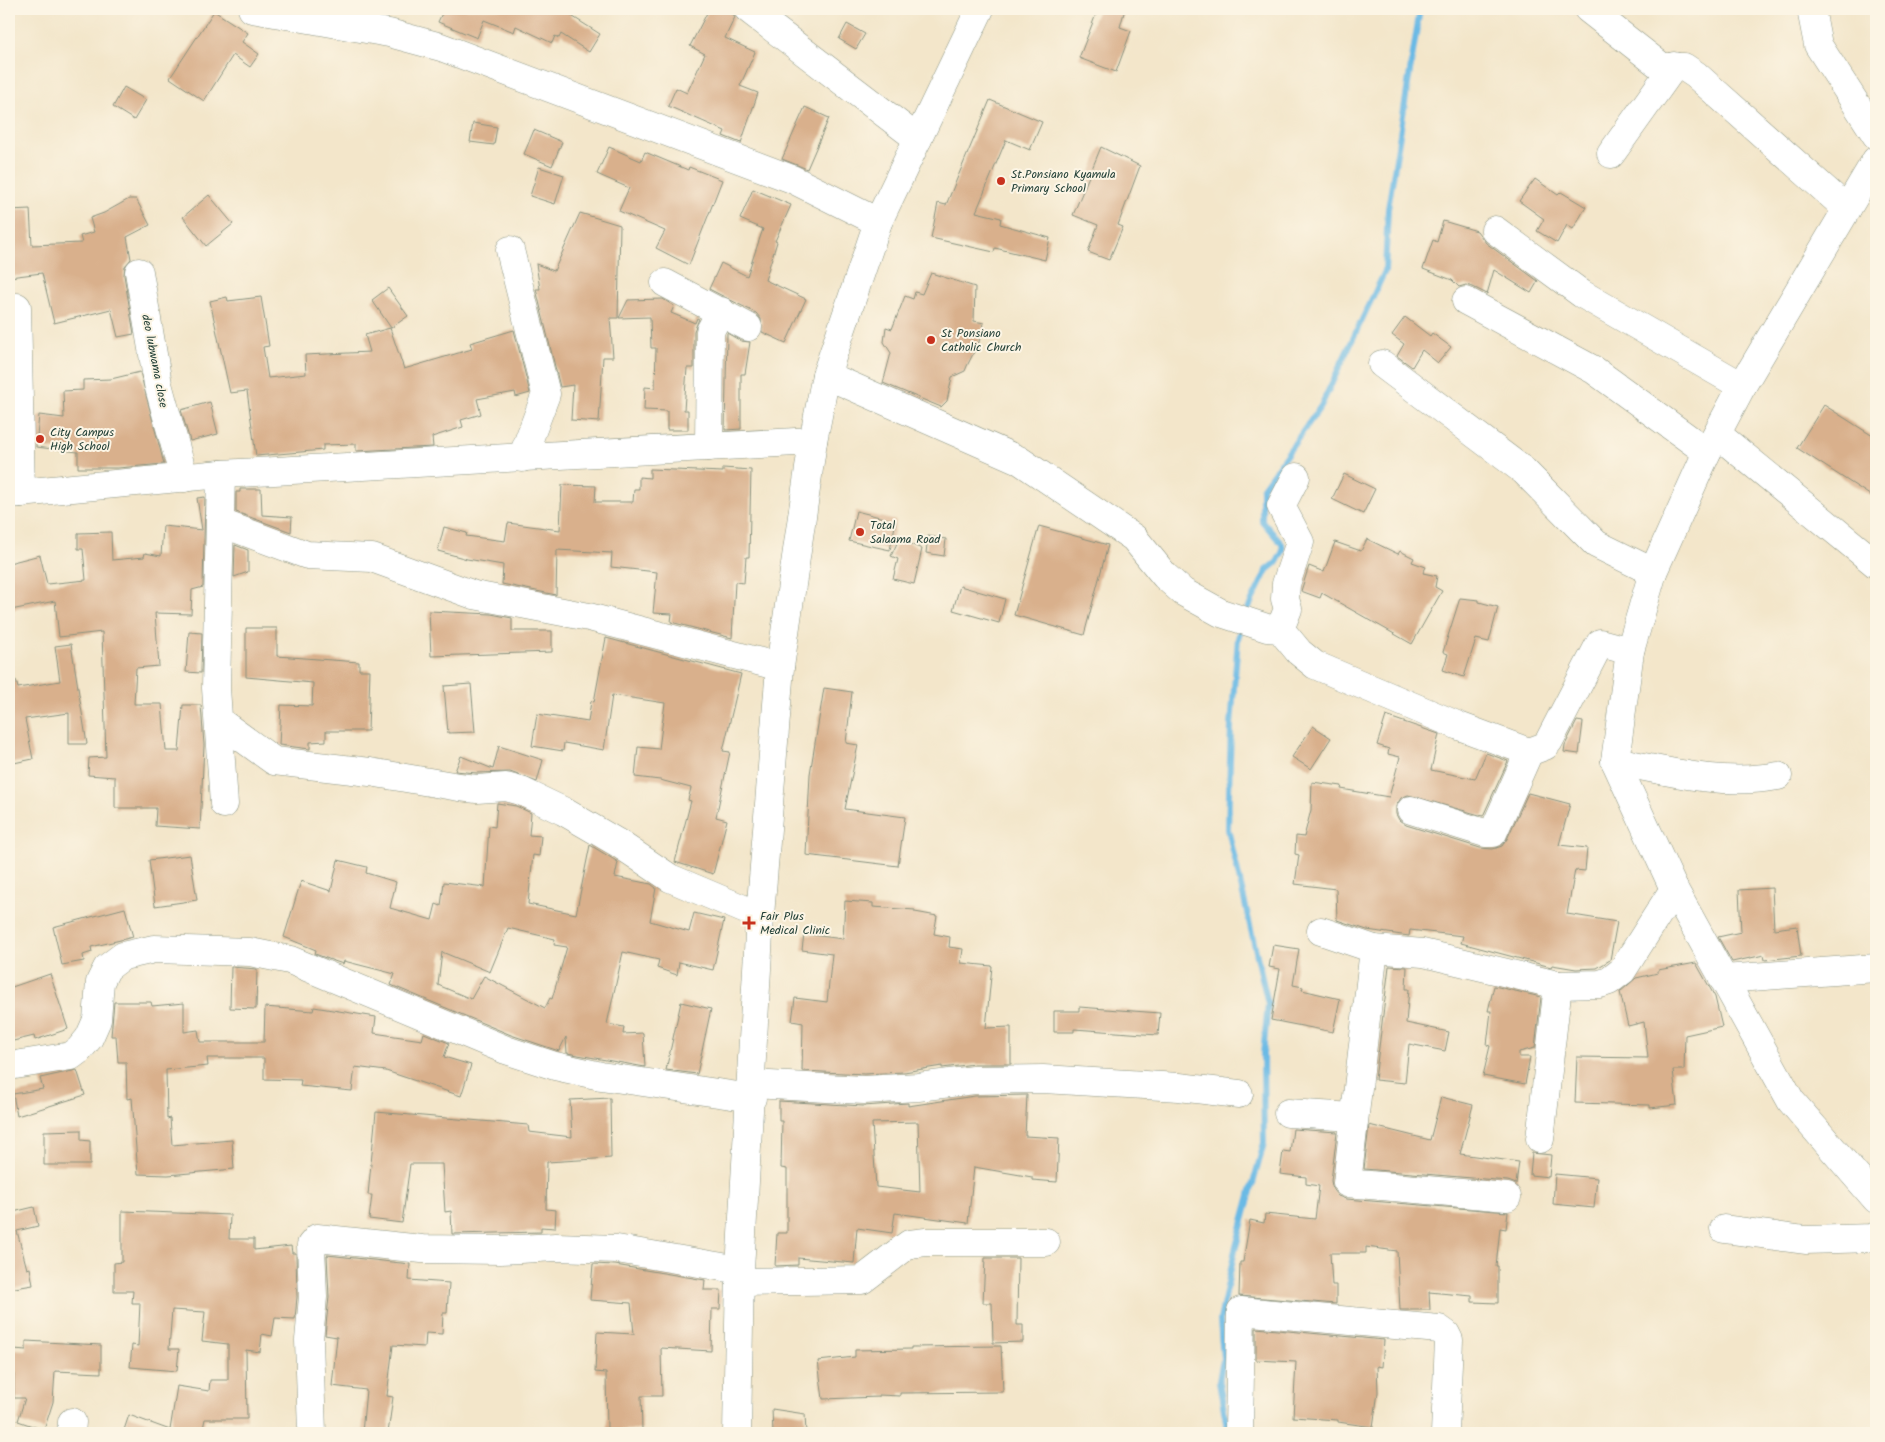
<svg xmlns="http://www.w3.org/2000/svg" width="1885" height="1442" font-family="Kalam,sans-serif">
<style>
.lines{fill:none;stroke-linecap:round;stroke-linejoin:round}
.stream{stroke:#6abae5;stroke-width:6}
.building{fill:#d9b08c;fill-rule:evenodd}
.minor-casing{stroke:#89927f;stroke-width:29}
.major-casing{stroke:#89927f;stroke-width:29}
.minor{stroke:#fff;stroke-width:28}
.major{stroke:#fff;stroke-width:28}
.poi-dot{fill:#c8321e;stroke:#fcf5e5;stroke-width:2}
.labels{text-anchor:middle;stroke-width:4;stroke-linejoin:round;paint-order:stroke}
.poi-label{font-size:12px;fill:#1f3d34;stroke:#fcf5e5;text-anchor:start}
.street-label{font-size:12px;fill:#1f3d34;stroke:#fcf5e5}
</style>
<rect width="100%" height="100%" fill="#fcf5e5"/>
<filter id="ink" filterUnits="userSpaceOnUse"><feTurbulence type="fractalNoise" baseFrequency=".02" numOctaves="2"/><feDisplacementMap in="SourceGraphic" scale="10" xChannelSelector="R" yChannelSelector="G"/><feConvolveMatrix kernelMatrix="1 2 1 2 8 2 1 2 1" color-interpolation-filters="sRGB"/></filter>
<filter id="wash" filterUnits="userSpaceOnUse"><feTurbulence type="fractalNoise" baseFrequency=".0096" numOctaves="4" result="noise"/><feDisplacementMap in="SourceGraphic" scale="20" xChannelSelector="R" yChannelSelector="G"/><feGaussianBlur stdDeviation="1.12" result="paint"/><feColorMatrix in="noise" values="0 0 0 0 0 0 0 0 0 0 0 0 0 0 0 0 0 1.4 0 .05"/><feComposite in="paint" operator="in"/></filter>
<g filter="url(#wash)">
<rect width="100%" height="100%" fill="#f3e6ca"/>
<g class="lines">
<g class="stream">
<path d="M1245,615l22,-45 10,-8 6,-11 -1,-7 -20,-23v-32l59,-83 64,-135 3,-62 32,-200"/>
<path d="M1227,1427l-8,-45 4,-24 -3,-38 14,-66 30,-111 -1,-89 5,-50 -40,-175 3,-103 7,-88 4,-11"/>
</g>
</g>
<g id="blocks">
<g class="building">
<path d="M444,9h129l-3,6 30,19 -11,18 -28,-18 -2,4 -4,-2 -3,7 -36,-17 -2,6 -30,-12 -7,18 -39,-16z"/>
<path d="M709,9h13l12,6 1,2 -10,21 30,14 -15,34 18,7 -17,50 -18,-7 2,-5 -57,-25 8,-18 11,5 18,-39 -15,-8z"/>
<path d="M1098,9h27l-5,18 11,4 -15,41 -37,-14z"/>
<path d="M214,11l34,22 -6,9 17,12 -9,13 -17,-12 -29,46 -34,-23z"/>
<path d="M847,24l18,10 -9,15 -17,-10z"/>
<path d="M124,87l22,13 -12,20 -21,-13z"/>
<path d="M990,100l52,22 -12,28 -24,-10 -30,72 25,6 -1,6 50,14 -5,22 -50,-12 -1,4 -63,-14 7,-35 8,2z"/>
<path d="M805,107l24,11 -22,51 -25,-10z"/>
<path d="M473,123l24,4 -3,18 -24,-3z"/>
<path d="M534,130l28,12 -10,24 -28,-12z"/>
<path d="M609,147l32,14 4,-9 43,18 1,-3 33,13 -33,85 -33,-17 9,-17 -46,-20 10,-23 -32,-14z"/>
<path d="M1101,147l39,19 -22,59 5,2 -14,33 -21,-8 10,-27 -25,-10z"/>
<path d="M539,167l25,8 -9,29 -25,-8z"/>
<path d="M1535,179l23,16 3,-3 25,15 -13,22 -6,-4 -10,18 -20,-12 7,-12 -25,-18z"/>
<path d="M753,189l38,16 -16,36 2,1 -12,38 41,19 -20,44 -24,-11 -1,-13 -5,-6 -47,-24 12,-26 26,13 16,-47 -23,-10z"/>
<path d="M209,195l24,29 -27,22 -23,-29z"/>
<path d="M129,199h7l14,26 -23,12 4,22 -6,7 -1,9 10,59 -16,3 -7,-28 -57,14 -12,-50 -33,4v-67l21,-1 2,36 50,-2 -2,-7 14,-4 -4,-14 14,-5z"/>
<path d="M580,213l40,12 -2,93h-8l3,39h-10l-4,65 -28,-2 2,-35 -13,2 -24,-98h4l-4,-25 18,7z"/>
<path d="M1443,221l34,10 9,12 52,38 -7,12 -37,-23 -7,24 -14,-7 -7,-2 -7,2 -7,-7 -29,-11 10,-29 4,2z"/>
<path d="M931,273l44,14 -1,34 10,2 -5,19 -12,24 -2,5 -13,6 -5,24 -6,6 -58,-24 8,-30 -7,-11 2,-15 6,2 13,-33 8,3 2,-7 7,2z"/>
<path d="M388,288l20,28 -17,12 -19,-28z"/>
<path d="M227,297l1,4 33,-4 8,49 -6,1 5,31 38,-4 -1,-19 65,-3 -5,-17 25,-7 14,41 68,-20 -2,-6 44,-13 16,63 -14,4 -1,-5 -38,7 4,15 -20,6 2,7 -31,10 1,10 -77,4v-7l-33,1v5l-67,6 -9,-65 -17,2 -20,-92z"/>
<path d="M663,299l11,7 -3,7 24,10 2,-5 2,1 -5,12v37h-7l-3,42h4v20h-21v-19l-23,-1 1,-23 10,1 1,-40h-5l-1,-31 -31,1 9,-18z"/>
<path d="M1405,317l25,19 2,-3 19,14 -13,16 -16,-13 -10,17 -15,-11 7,-12 -12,-9z"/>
<path d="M727,333l14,8 9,1 -5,32h-4v55l-16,1z"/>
<path d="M140,372l24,92 -46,4h-40v-16l-42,-5 3,-32 25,3 -1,-27 20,-1v-10l28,-1z"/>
<path d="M210,402l8,32 -28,7 -9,-31z"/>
<path d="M1824,405l52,33v61l-79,-51z"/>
<path d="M723,468l28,2 -2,87h-3l-2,26 -9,-1 -3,56 -61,-16 1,-8 -19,-1 4,-41 -46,-5 1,-14 -55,-3 -1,45 -54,-11 1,-19 -36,-6 -29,-8 6,-24 23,6 -1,3 39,5 3,-18 52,7 2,-45 34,1 -1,16h38l1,-13h5v-12l11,1v-9l73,3z"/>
<path d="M1344,474l31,15 -12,25 -31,-15z"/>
<path d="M240,489h21l1,26 30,2 -1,15 -55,-20v-20h4z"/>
<path d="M205,497l-2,90 -11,3 -1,24 -36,-1 4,53 -23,2 -2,36h28l4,47h13l4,-46h18l3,40 -4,84 -45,-3 1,-18h-41v-31l-27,-2 1,-17 17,-1 -4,-125 -43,5 -4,-36 -44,9 -2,-10v-37l31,-8 7,29 39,-4 -3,-31h-5v-16l33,-1 1,28 32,-3 1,-4 16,3 2,-30 39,4 -5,-32z"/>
<path d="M856,511l40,10 -6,29 -41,-9z"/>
<path d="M1039,526l69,19 -24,90 -70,-20z"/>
<path d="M928,536l18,3 -2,17 -18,-3z"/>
<path d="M899,539l23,10 -8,35 -21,-5 5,-20 -7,-3z"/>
<path d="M1367,539l31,15 2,-3 14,7 -2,4 14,5 -3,6 14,3 -2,11 7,4 -30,53 -90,-51 -2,5 -19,-7 8,-25 15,6 11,-30 26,9z"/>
<path d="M235,545l13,5v22l-14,5z"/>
<path d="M960,586l45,13 -6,24 -46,-13z"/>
<path d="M1460,598l19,2v2l19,5 -9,35 -13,-3 -12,38 -21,-7 5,-16 -5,-2z"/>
<path d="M429,611l62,3 21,4v13h40v21l-121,4z"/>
<path d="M246,628h31v28l82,6v8h11l-2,61h-42v10l-16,1v7l-31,-4 2,-40 31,1 1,-23 -67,-6z"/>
<path d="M189,632l13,1 -1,40 -15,-1z"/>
<path d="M606,638l135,36 -18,77 7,1 -14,65 11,3 -14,54 -38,-12 16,-61 -3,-1 3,-12 -31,-8 -25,-3 3,-30 21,2 6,-46 -53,-8 -8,55 -40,-7 -1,8 -31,-5 5,-32 51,8 3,-21 3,1z"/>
<path d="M71,644l16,100h-18v-31l-44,6 8,40 -24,5v-83l7,-1 2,8 42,-7 -5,-35z"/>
<path d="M471,684l4,48 -27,1 -4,-47z"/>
<path d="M824,688l28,4 -6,51 12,2 -13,64 60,8 -7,49 -92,-11 4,-81z"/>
<path d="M1386,716l53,18 -8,36 44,9 11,-26 22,8 -25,55 -75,-21 -7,3 -5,8v8l3,6 7,5 74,23 13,1 9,-3 5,-7 21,-46 42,11 -11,41 28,3 -2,23 -10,-1 -8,44 50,8 -7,38 -13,8 -21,1 -24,-4 -1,2 -90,-24 2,-7 -53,-6 -1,6 -42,-6 -30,-10 -1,-31 -41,-5 4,-29 -4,-1 1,-18 8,1 7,-27 1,-28 30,4 -1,3 48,8 11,-40 -12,-3 1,-5 -12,-4z"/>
<path d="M1577,721l6,1 -4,32 -15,-2 1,-7z"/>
<path d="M1313,726l18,12 -20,31 -19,-12z"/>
<path d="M499,746l44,14 -6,22 -27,-10 -33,1 -22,-2 6,-15 32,13z"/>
<path d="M497,803l19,3 15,7 -2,22 12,1 -2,20 -6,-1 -5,49 48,10 14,-69 28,17 -3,15 36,7 5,4 -6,33 39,11 5,-19 30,7 -11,50 -34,-8 -2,13 -20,-7 2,-8 -36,-8 -16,72 17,3 -1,7 20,-1 2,34 -78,-14 -1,-16 -7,14 -48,-16 -120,-50 4,-11 -51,-13 -1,3 -9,-3 -19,-7 1,-4 -32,-13 17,-56 30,10 7,-31 29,7 -1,6 30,9 -6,26 42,12 4,-16 5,2 3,-24 41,5 4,-61 6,1zM508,928l47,11 -1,6 13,2 -15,52 -2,-1 -5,10 -61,-32 -13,23 -33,-14 4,-33 48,20z"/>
<path d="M190,855l7,45 -42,6 -6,-46z"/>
<path d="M1772,888l2,41 23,-3 4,30 -36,4 -1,-5 -32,7 -14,-25 23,-5 -2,-42z"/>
<path d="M845,901l28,2v4l42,3v2l22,4 -3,18 16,3 -1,10 14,2 -2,14 31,3 -6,62 25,-1v37h-37l-32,4v-2l-38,6 -40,2 -62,-3 1,-48 -11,-2 3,-23 32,4 5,-48 -30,-4 2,-16 39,5z"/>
<path d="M125,908l8,29 -42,10 1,5 -9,3 1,6 -22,4 -9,-38z"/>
<path d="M1273,945l26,4 -6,36 10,2 -1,3 38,9 -7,33 -62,-12 9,-51 -11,-2z"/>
<path d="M1696,963l19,34 7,30 -37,8 -1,35h-11l4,35 -27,3v-3l-75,-2 2,-46 71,1 -4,-36 -16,4 -8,-34 16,-14 22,-5v-3z"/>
<path d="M1389,966l18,1 -1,22h3l-3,34 43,9 -4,19 -36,-7 -4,39 -30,-3z"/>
<path d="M231,967l26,2 -1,40 -26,-1z"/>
<path d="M50,974l18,55 -33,11 -1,-4 -25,6v-54z"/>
<path d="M1494,986l47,11 -6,51 -16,4v5h11l-5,27 -42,-8 7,-30 -3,-1 4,-34h-3z"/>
<path d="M114,1002h37l1,4 32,-3v29l14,-2 2,12h64l1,-35 48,4 1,-4 62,10 -2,16 48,7 2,-7 25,10 -5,14 27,8 -10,31 -75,-25 -31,-4 -3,24 -52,-5 1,-6 -37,-1v-21h-57l1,8 -42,4 1,49 3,-1 2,27 60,-5 2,29 -66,6 -30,-1 -6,-76 -5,1 -1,-37h-8l-2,-26h-5z"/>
<path d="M681,1002l30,7 -14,65 -31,-4z"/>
<path d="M1079,1007l81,6 -2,22 -84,-6v3h-20v-21h25z"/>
<path d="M77,1070l8,25 -68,21 -4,-22 30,-5 -3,-11z"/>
<path d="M1027,1095l-2,41 34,2 -2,44 -25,-2v-3l-58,-10 -6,56 -73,-10 -3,20 -35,-5 -3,35 -56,-5v7l-23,1 2,-33h10v-64l-6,-1 1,-47h-3v-20l84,5 45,-3v3l67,-10zM918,1122l2,70 -44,-5 -4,-64z"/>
<path d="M1441,1097l32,8 -13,49 59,8 -3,22 -8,-3 -144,-12 5,-44 61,15z"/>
<path d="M610,1098l1,60 -64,4 -1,47 10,1 -1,18 -14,-1v5l-89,2 -1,-23 -6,1 -3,-48h-32l-8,59 -33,-4 3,-24h-4l8,-83 152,13 1,7 43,5 -2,-37z"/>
<path d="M1293,1129l44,3 -6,49 2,9 5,6 8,3 162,13 -2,17 -6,-1 -4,38h2v37l-26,-1v-6l-43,-4 1,18h-30l-3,-59 -31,-4v6h-36l2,32h4v19l-97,-8 1,-34h3l7,-42 14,3 1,-9 50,5 4,-33 -13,-2v-7l-26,-3 3,-23 7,1z"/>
<path d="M81,1130v10l9,1v24h-46v-34z"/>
<path d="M1532,1153l19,2 -2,22 -19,-2z"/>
<path d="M1555,1174l42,4 -3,30 -41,-4z"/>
<path d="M34,1207l4,19 -21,5 10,38 3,-1 3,17 -24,4v-76z"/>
<path d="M122,1211l108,4 -1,24h25v11l37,-4 1,7h4l1,44 -2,22 -20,-1 -3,18 -10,-2 -2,18 -14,-2 1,69h-42l-3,14h-79l6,-18 41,15 7,-44 32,5 1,-11h18v-36l-26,-3 3,-29 -33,-2 -3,39h10l-2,22 -47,-4 2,-22 6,1 2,-43h-8l1,-12h-19v-28l8,-1z"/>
<path d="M327,1255l83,9 -1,16 40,3 -2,30h-4l-1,21 -16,-1 -1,14 -32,-2 -6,51 6,1 -5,36h-26l4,-43 -34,-4 5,-49 -12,-2 4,-38z"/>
<path d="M985,1258h33l-1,67h6v17l-30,1 -1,-40h-9z"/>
<path d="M593,1264l22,1 90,15 -1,10h17l-1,19h-8l-1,42 -50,-3 1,48h-21l1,34h-35l-1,-57 -11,-1 2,-40 37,2 -3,-31 -41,-3z"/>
<path d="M1256,1328l128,12 -2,27 -5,-1 1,26 -5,35 -35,-5v-2l-45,-3 3,-55 -40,-2z"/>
<path d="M26,1341l75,4v28l-46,-2 -2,31 -9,28 -26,-9 7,-23h-11v-49l12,1z"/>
<path d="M1001,1346l2,46 -103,1v3l-21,-1v2l-56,2 -5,-38 37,-4v-7l56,-1v-2z"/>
<path d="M772,1409l33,5 1,19h-33z"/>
</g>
</g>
</g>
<g filter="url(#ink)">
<use href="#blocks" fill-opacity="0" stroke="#89927f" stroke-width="1"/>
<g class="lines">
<defs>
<g id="minor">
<path d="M252,9l137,24 52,14 351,132 86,43"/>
<path d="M748,9l170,130"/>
<path d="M1588,9l74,58h22l12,8 151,134"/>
<path d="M1811,9l7,36 58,90"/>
<path d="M1611,154l63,-88"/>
<path d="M1876,160l-134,226 -35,66 -54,120 -23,79 -15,110 59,128 117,212 85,98"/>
<path d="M1495,230l87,64 160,92"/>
<path d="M510,250l36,144 -24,64"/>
<path d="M139,272l19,112 26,94"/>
<path d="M665,283l83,44"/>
<path d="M1466,301l128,69 113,82"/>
<path d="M17,307l4,186"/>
<path d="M1382,364l142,107 72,73 57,28"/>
<path d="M826,375l193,85 115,78 31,38 18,16 38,21 46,15 13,1 19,23 16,13 144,61 70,26 16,-6 4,-5 51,-98 30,8"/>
<path d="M1717,434l159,130"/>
<path d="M709,447l1,-116 11,-20"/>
<path d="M221,474l-5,214 8,116"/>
<path d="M9,494l212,-20 592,-33"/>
<path d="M221,523l86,32 65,3 102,37 115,22 191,50"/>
<path d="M1280,629l8,-20 -3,-10 1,-15 14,-42 -19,-36 15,-29"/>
<path d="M219,721l55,40 96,11 89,15 18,2 29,-2 15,4 42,20 55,32 52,35 90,38"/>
<path d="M1615,761c55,11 108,25 163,15"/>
<path d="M1411,810l74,23h8l36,-81"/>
<path d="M1321,931l53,18 49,4 135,32 42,-1 9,-3 13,-10 52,-82"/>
<path d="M1374,949l-27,234 160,14"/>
<path d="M1723,979l153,-11"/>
<path d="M9,1066l62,-10 8,-6 10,-12 8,-18 3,-38 7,-14 16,-12 31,-7 96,3 40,8 216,90 49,16 46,10 151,22"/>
<path d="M752,1084l112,6 54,-3 56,-7 69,-1 136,8 60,7"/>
<path d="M1288,1113l66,4"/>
<path d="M1540,1139l18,-154"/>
<path d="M1724,1229l81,11 67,-2 4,-2"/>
<path d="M740,1282l122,-2 47,-36 17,-2h120"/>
<path d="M71,1433l1,-11"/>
<path d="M312,1433l-3,-93 4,-43 -2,-52 6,-7 105,11 78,1 56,-3 61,2 123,21"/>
<path d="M1239,1433l2,-122 198,18 7,5 3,6 -4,93"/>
</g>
<path id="major" d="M737,1433l3,-163 20,-354 20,-249 33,-226 13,-66 52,-153 102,-213"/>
</defs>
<use href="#minor" class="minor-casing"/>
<use href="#major" class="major-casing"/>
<use href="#minor" class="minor"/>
<use href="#major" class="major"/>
</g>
</g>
<g class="poi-dot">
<circle cx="1001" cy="181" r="5"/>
<circle cx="931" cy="340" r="5"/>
<circle cx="40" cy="439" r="5"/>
<circle cx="860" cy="532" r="5"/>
<path d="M746.5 915.5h5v5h5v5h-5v5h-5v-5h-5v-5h5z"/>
</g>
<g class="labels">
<g class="poi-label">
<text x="1011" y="178">St.Ponsiano Kyamula<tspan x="1011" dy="14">Primary School</tspan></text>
<text x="941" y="337">St Ponsiano<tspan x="941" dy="14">Catholic Church</tspan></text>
<text x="50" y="436">City Campus<tspan x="50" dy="14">High School</tspan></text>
<text x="870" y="529">Total<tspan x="870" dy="14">Salaama Road</tspan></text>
<text x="760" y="920">Fair Plus<tspan x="760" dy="14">Medical Clinic</tspan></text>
</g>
<g class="street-label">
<text transform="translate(155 361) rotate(79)" y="4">deo lubwama close</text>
</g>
</g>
<rect width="1885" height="1442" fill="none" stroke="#fcf5e5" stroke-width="30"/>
</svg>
